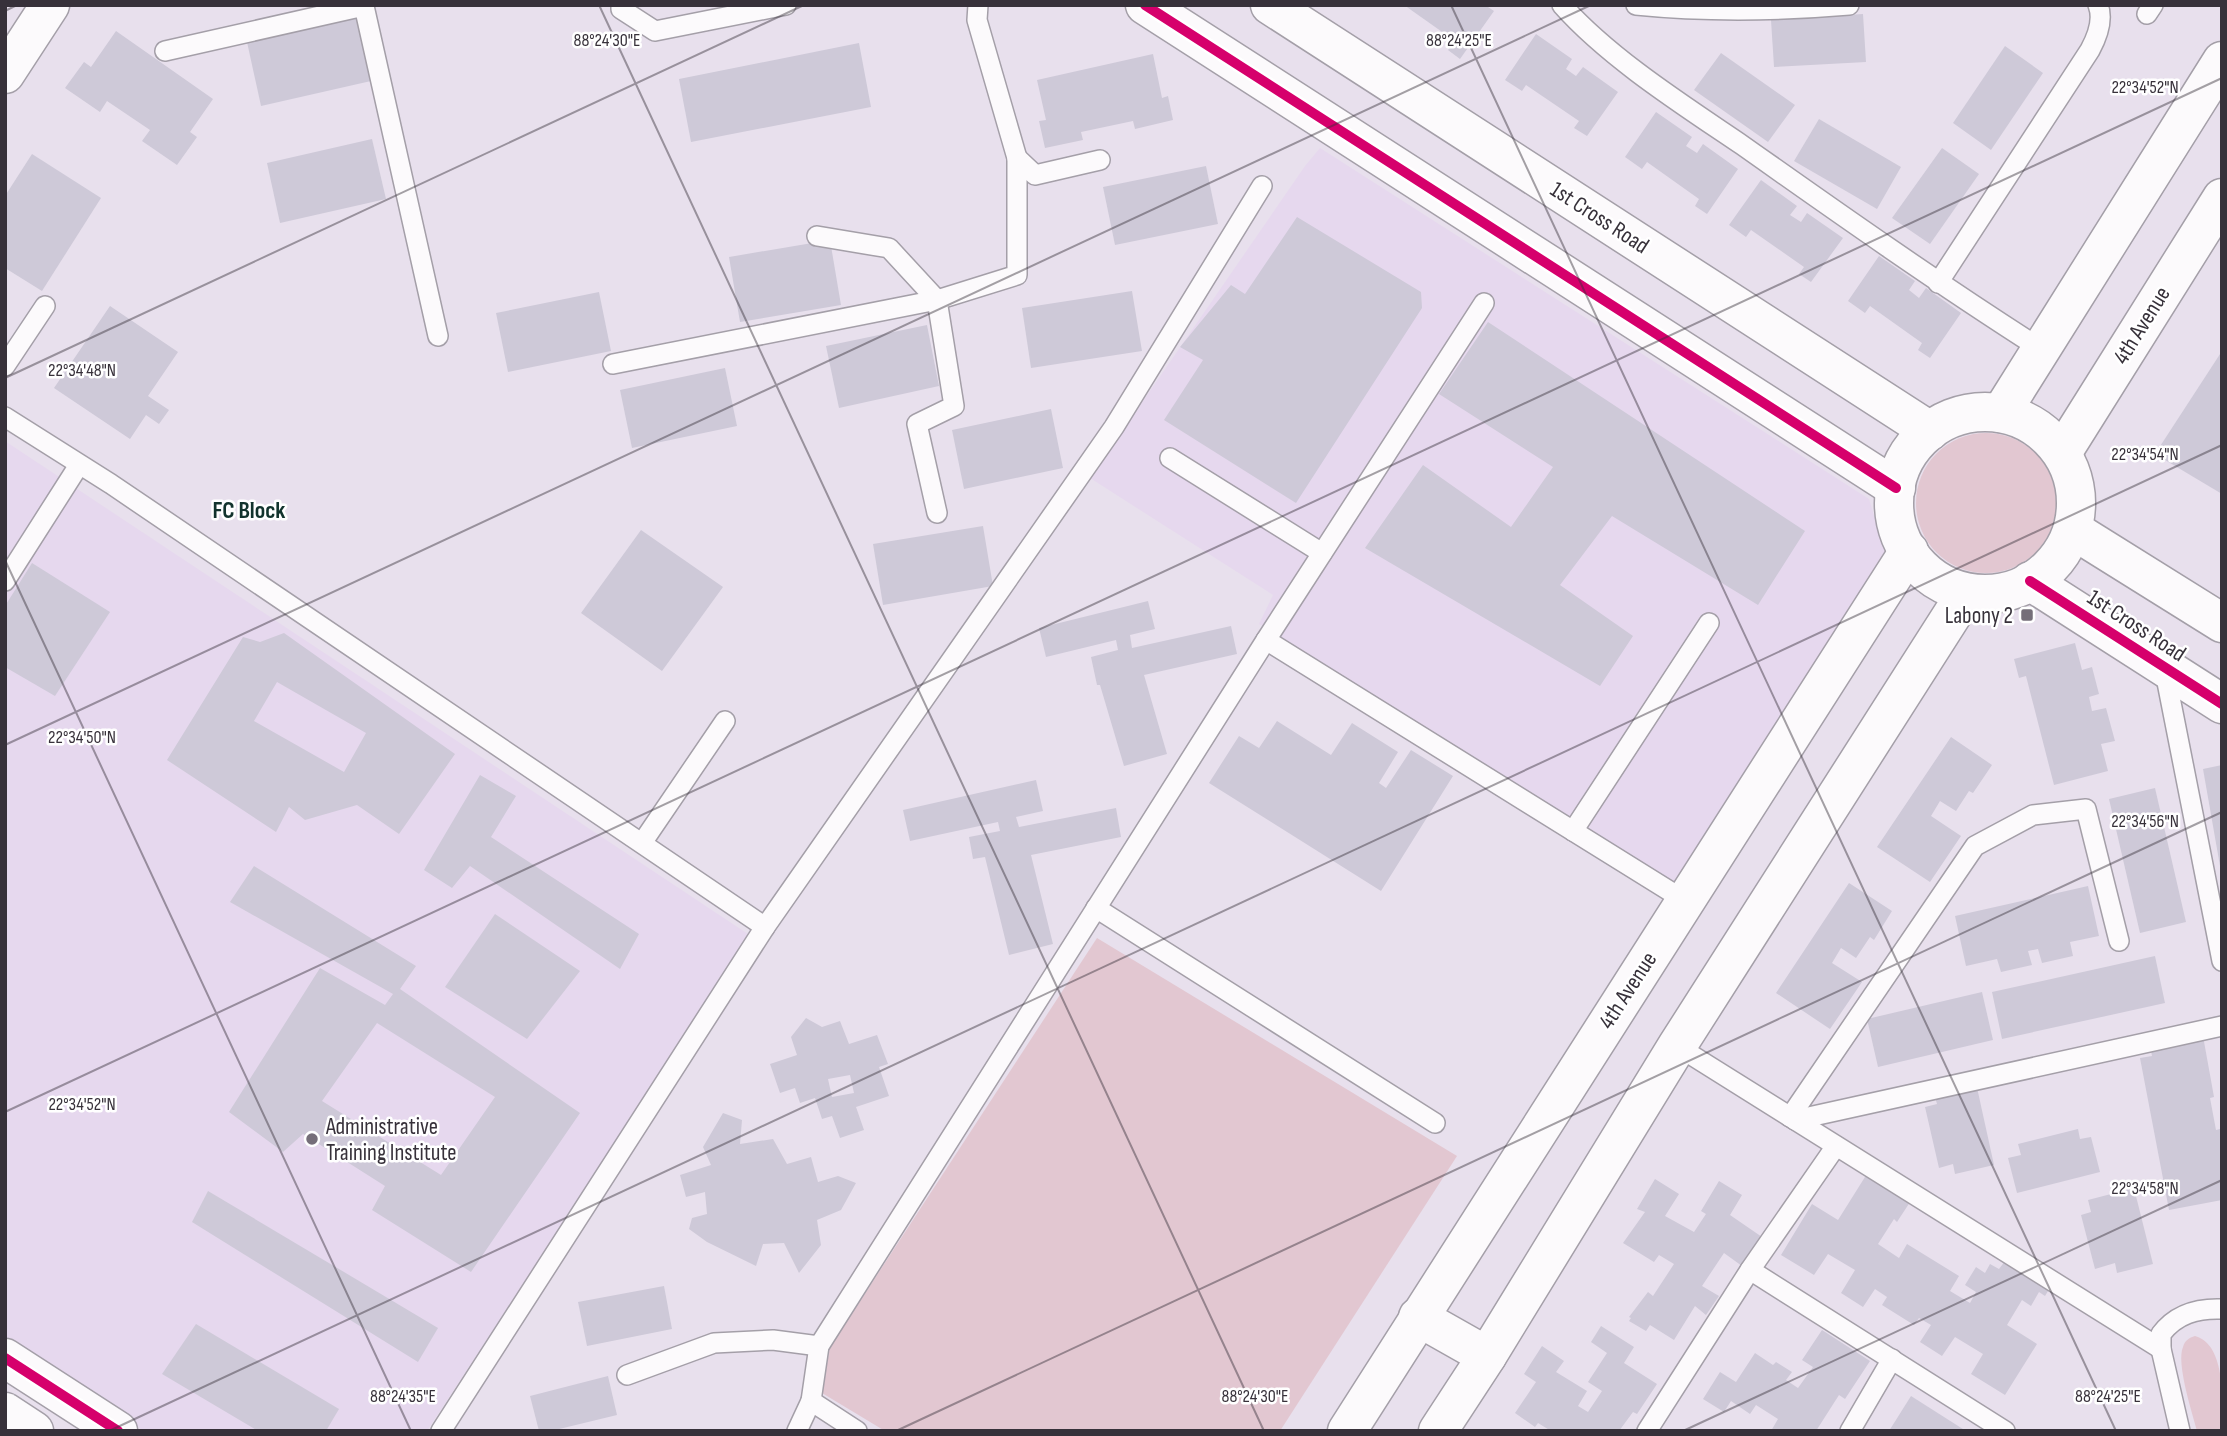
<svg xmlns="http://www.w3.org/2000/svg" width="2227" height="1436" font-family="'Sofia Sans Condensed',sans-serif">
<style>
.built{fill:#e6d8ee}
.green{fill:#e2c7d1}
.building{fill:#cec9d8;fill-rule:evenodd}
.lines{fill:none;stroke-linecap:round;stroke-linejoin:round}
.lane-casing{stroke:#a49fa8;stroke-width:22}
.street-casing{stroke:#a49fa8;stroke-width:41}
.secondary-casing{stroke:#a49fa8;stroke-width:41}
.lane{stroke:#fcfafc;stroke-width:19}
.street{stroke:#fcfafc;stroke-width:38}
.secondary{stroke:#fcfafc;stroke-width:38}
.cycleway-casing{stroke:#fff;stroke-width:15}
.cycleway{stroke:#d6006c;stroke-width:10}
.ticks{fill:none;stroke:#37313a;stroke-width:2;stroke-opacity:0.45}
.poi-dot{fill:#756e79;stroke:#fff;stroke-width:2.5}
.labels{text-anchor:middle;stroke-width:5;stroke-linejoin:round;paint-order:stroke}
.street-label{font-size:23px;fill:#37313a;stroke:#fff}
.poi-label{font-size:23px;fill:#37313a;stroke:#fff;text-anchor:end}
.neighbourhood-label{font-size:24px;font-weight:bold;fill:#12332d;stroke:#fff}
.ticks-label{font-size:18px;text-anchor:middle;fill:#37313a;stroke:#fff;stroke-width:5;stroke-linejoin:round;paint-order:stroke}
</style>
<rect width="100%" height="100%" fill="#e8e0ed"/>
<g class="built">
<path d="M1320,148l549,351 18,59 -207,328 -421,-262 14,-29 -183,-117 215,-312z"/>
<path d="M5,441l746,495 -324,495h-283l-139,-89z"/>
</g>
<g class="green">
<circle cx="1986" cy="503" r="70"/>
<path d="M1097,938l360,218 -177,275h-395l-63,-38 8,-46z"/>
<path d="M2195,1336c32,9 27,67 27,95h-25c-5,-19 -21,-68 -14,-84 2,-7 6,-9 12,-11z"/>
</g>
<g class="building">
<path d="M1404,5h81l9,6 -34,48 -12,-9 7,-9z"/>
<path d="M1863,14l3,48 -92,5 -3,-47z"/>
<path d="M357,17l14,64 -110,25 -14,-64z"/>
<path d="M116,31l97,68 -23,33 7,5 -20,28 -35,-24 8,-11 -43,-29 -7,11 -35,-24 19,-26 7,5z"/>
<path d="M1536,34l36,25 -6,10 10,7 7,-9 35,25 -31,44 -13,-8 5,-7 -53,-36 -4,6 -17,-11z"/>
<path d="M859,43l12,64 -180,35 -12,-63z"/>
<path d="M2005,46l38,27 -52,77 -38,-27z"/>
<path d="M1721,53l74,52 -27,37 -74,-52z"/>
<path d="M1153,54l9,44 6,-2 5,24 -38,9 -2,-8 -52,11 2,8 -38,8 -6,-27 7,-1 -9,-40z"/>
<path d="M1656,112l36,25 -6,9 11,7 6,-9 35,25 -31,45 -12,-8 4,-7 -52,-37 -5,7 -17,-12z"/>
<path d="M1819,119l82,48 -24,42 -83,-48z"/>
<path d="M372,139l14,60 -106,24 -13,-60z"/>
<path d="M1942,148l37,26 -49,70 -38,-26z"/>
<path d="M32,154l69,44 -59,93 -37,-23v-72z"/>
<path d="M1206,166l12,58 -103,21 -12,-58z"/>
<path d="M1761,180l36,26 -7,9 11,7 6,-9 36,25 -32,44 -12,-8 5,-7 -53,-37 -5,7 -17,-12z"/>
<path d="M1297,217l124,75 1,16 -126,195 -132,-83 39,-60 -23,-13 51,-62 14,9z"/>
<path d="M830,240l11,65 -101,17 -11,-65z"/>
<path d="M1879,256l36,25 -6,9 10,8 7,-10 35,25 -31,45 -12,-8 4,-7 -52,-37 -5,7 -17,-12z"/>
<path d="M1132,291l10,60 -111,17 -9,-60z"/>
<path d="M599,292l12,59 -103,21 -12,-59z"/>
<path d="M110,306l68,46 -30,44 21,14 -10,14 -13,-9 -16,24 -76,-51z"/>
<path d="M1488,322l317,209 -47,74 -146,-89 -52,69 73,51 -33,50 -235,-138 58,-83 88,62 42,-60 -114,-73z"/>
<path d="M927,325l12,61 -100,22 -13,-62z"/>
<path d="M2222,351v143l-67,-40z"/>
<path d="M725,368l12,58 -105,22 -12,-58z"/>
<path d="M1051,409l12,59 -99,21 -12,-59z"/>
<path d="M983,526l10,60 -110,19 -10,-61z"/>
<path d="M641,530l82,57 -61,84 -81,-58z"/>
<path d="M32,563l78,49 -55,84 -50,-29v-61z"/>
<path d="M1148,601l7,28 -25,6 2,13 99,-22 6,28 -93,21 23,79 -43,12 -24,-81h-3l-6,-28 27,-7 -2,-10 -70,17 -7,-29z"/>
<path d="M284,633l171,121 -56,80 -42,-29 -52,15 -16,-13 -13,25 -109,-72 76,-123 17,5zM277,682l89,51 -22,39 -90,-51z"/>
<path d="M2075,643l7,27 10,-3 7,27 -10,3 3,14 14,-3 9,33 -14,3 7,27 -54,14 -28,-109 -7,2 -5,-19z"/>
<path d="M1277,721l54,34 21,-32 46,29 -19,31 7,5 25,-38 42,26 -72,115 -172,-108 30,-47 20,12z"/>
<path d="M1951,737l41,28 -19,28 -4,-2 -13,20 -16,-10 -9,15 30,20 -31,46 -53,-35z"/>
<path d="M2222,765v101h-2l-17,-97z"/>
<path d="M480,775l36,21 -25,41 148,97 -19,35 -150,-103 -18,22 -28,-18z"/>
<path d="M1036,780l7,31 -27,6 3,10 97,-19 5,29 -90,18 22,89 -44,11 -24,-98 -12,2 -4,-22 31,-6 -2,-9 -88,19 -7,-31z"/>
<path d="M2155,788l31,134 -46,11 -31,-134z"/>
<path d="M254,866l162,100 -16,23 180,124 -109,159 -99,-62 13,-24 -82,-52 -20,18 -54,-40 91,-144 65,37 8,-11 -163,-92zM377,1023l118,74 -54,78 -119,-74z"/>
<path d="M1849,883l43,28 -18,29 -4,-3 -14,21 -15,-10 -9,15 30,19 -32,47 -54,-36z"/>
<path d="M2088,886l11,50 -29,6 3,14 -31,7 -4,-14 -10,2 4,14 -31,7 -4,-13 -31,7 -11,-50z"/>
<path d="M495,914l85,57 -53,68 -82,-52z"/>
<path d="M2155,956l10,47 -163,36 -10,-47z"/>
<path d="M1982,992l11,48 -115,27 -11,-48z"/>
<path d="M806,1018l16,9 18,-6 9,23 28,-9 11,29 -9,3 10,29 -33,11 8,23 -24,8 -8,-22 -10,3 -7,-21 -15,5 -5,-15 -15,5 -10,-29 27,-9 -6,-18zM850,1075l4,18 -22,4 -4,-18z"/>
<path d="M2203,1036l11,61 -4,1 6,32 4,-1 2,7v64l-53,10 -29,-152 12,-2 -2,-10z"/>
<path d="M1976,1083l18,82 -39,9 -2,-10 -14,4 -14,-61 12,-3 -3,-11z"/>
<path d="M723,1113l19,7 -2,24 33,-5 14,25 24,-7 7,25 20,-6 18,7 -15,27 -24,10 4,25 -22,28 -15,-30 -21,1 -7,22 -49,-24 -18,-13 3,-11 15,-4 -2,-22 -19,5 -6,-22 31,-10 -8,-18z"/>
<path d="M2078,1129l2,10 11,-2 9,35 -83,21 -9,-35 13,-3 -3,-11z"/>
<path d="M1870,1169l44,27 -17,26 -3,-3 -16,25 21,14 8,-14 52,32 -9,15 20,12 6,-11 -11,-7 11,-18 9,6 5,-9 9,5 6,-8 48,22 -8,13 -6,-4 -8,14 -9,-6 -15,25 30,19 -32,51 -34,-21 12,-20 -28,-17 -13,19 -22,-14 11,-17 -12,-7 -5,7 -32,-20 5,-8 -12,-8 -12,18 -22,-14 14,-23 -27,-16 -14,21 -33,-20 31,-51 26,16z"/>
<path d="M1655,1179l24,15 -14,22 29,16 12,-18 -5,-3 18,-30 23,14 -12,20 32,22 -20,29 -18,-13 -22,33 17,10 -13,19 -11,-9 -21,34 -24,-15 -4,6 -17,-10 2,-3 -2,-1 19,-25 5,4 21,-32 -15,-9 -5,7 -31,-19 22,-31 -8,-3z"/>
<path d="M2134,1188l19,76 -36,9 -2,-10 -20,6 -14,-54 10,-3 -3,-12z"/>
<path d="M208,1191l230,137 -20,34 -226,-140z"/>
<path d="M664,1286l8,43 -85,17 -9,-44z"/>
<path d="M196,1324l143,85 -13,22h-68l-96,-57z"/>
<path d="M1601,1326l33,21 -10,16 33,21 -20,30 -4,-2 -14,19h-68l-13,-8 -3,4 -20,-14 21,-31 -12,-8 18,-28 22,15 -8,11 31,19 -9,15 10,6 14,-21 -14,-9 19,-29 -16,-11z"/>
<path d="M1822,1330l48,31 -25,38 -6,-4 -23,36h-45l7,-12 -22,-14 -6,9 -19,-13 -7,11 -21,-13 17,-27 16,10 19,-29 18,12 3,-3 16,10 -6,8 12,8 15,-21 -11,-7z"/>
<path d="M608,1376l9,39 -66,16h-12l-9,-35z"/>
<path d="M1911,1396l55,35h-77z"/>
</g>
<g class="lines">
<defs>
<g id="lane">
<path d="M621,5v4l34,22 131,-26"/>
<path d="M978,5l-1,15 40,138"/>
<path d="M1562,5c47,53 121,100 180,140 99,70 197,139 299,204"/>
<path d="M1636,5c70,7 142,6 213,0"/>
<path d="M2147,14l6,-9"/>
<path d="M165,51l199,-45 74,330"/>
<path d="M817,236l72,12 48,52"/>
<path d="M1938,283l152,-233c7,-13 14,-30 8,-45"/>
<path d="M613,364l324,-64"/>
<path d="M5,366l40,-60"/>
<path d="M5,417l106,67 654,443"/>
<path d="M1170,458l152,95"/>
<path d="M937,513l-20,-89 37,-18 -17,-106 80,-25v-117l18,17 65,-15"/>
<path d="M5,581l74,-116"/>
<path d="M1266,640l418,260"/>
<path d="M2164,667l58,294"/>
<path d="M1573,831l136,-208"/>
<path d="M642,843l83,-122"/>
<path d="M1096,908l339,215"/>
<path d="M1677,1046l484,303"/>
<path d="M1790,1117l185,-271 58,-31 53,-6 33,132"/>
<path d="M1795,1120l427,-94"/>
<path d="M1750,1270l255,161"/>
<path d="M627,1375l87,-32 59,-3 46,6"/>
<path d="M811,1401l8,-55 447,-706 218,-337"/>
<path d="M441,1431l324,-504 349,-500 148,-241"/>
<path d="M797,1431l14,-30 46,30"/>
<path d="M1647,1431l103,-161 86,-124"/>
<path d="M1850,1431l42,-72"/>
<path d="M2180,1431l-19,-82v-15c15,-20 36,-26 61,-25"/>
</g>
<path id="street" d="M5,74l45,-69"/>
<g id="secondary">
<path d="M1145,5l751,483"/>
<path d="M1270,5l660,426"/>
<circle cx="1985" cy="503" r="91"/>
<path d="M2001,413l221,-352"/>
<path d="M2062,453l160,-255"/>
<path d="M2073,530l149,93"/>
<path d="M2030,581l192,123"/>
<path d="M1418,1317l69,39"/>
<path d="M5,1358l113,73"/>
<path d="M5,1412l29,19"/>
<path d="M1347,1431l562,-880"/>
<path d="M1438,1431l49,-75 190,-310 289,-453"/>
</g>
</defs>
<use href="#lane" class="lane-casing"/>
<use href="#street" class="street-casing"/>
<use href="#secondary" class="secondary-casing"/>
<use href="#lane" class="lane"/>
<use href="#street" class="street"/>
<use href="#secondary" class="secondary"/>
<defs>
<g id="cycleway">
<path d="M1145,5l751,483"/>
<path d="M2030,581l192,123"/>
<path d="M5,1358l113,73"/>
</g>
</defs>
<use href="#cycleway" class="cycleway-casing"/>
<use href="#cycleway" class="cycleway"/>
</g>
<path class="ticks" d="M599,5l665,1426M1451,5l665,1426M5,11l12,-6M5,378l799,-373M5,560l406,871M5,745l1586,-740M5,1112l2217,-1034M109,1431l2113,-986M896,1431l1326,-619M1683,1431l539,-251"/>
<g class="poi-dot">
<rect x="2020" y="608" width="14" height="14" rx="3.5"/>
<circle cx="312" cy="1139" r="7"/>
</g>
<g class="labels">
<g class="street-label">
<text transform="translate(1600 217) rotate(33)" y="8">1st Cross Road</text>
<text transform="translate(2141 325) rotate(-58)" y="8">4th Avenue</text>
<text transform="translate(2137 625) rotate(33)" y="8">1st Cross Road</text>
<text transform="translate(1627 990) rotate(-57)" y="8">4th Avenue</text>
</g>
<g class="poi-label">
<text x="2013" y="623">Labony 2</text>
<text x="326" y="1134" text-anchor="start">Administrative<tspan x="326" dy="26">Training Institute</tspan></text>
</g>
<g class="neighbourhood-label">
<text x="249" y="518">FC Block</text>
</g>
</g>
<g class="ticks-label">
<text x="607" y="46">88°24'30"E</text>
<text x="1459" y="46">88°24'25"E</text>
<text x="2145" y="93">22°34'52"N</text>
<text x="82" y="376">22°34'48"N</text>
<text x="2145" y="460">22°34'54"N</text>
<text x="82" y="743">22°34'50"N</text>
<text x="2145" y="827">22°34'56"N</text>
<text x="82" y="1110">22°34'52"N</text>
<text x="2145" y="1194">22°34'58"N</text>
<text x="403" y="1402">88°24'35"E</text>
<text x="1255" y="1402">88°24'30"E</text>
<text x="2108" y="1402">88°24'25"E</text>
</g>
<rect width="2227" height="1436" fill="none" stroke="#37313a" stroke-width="14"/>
</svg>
